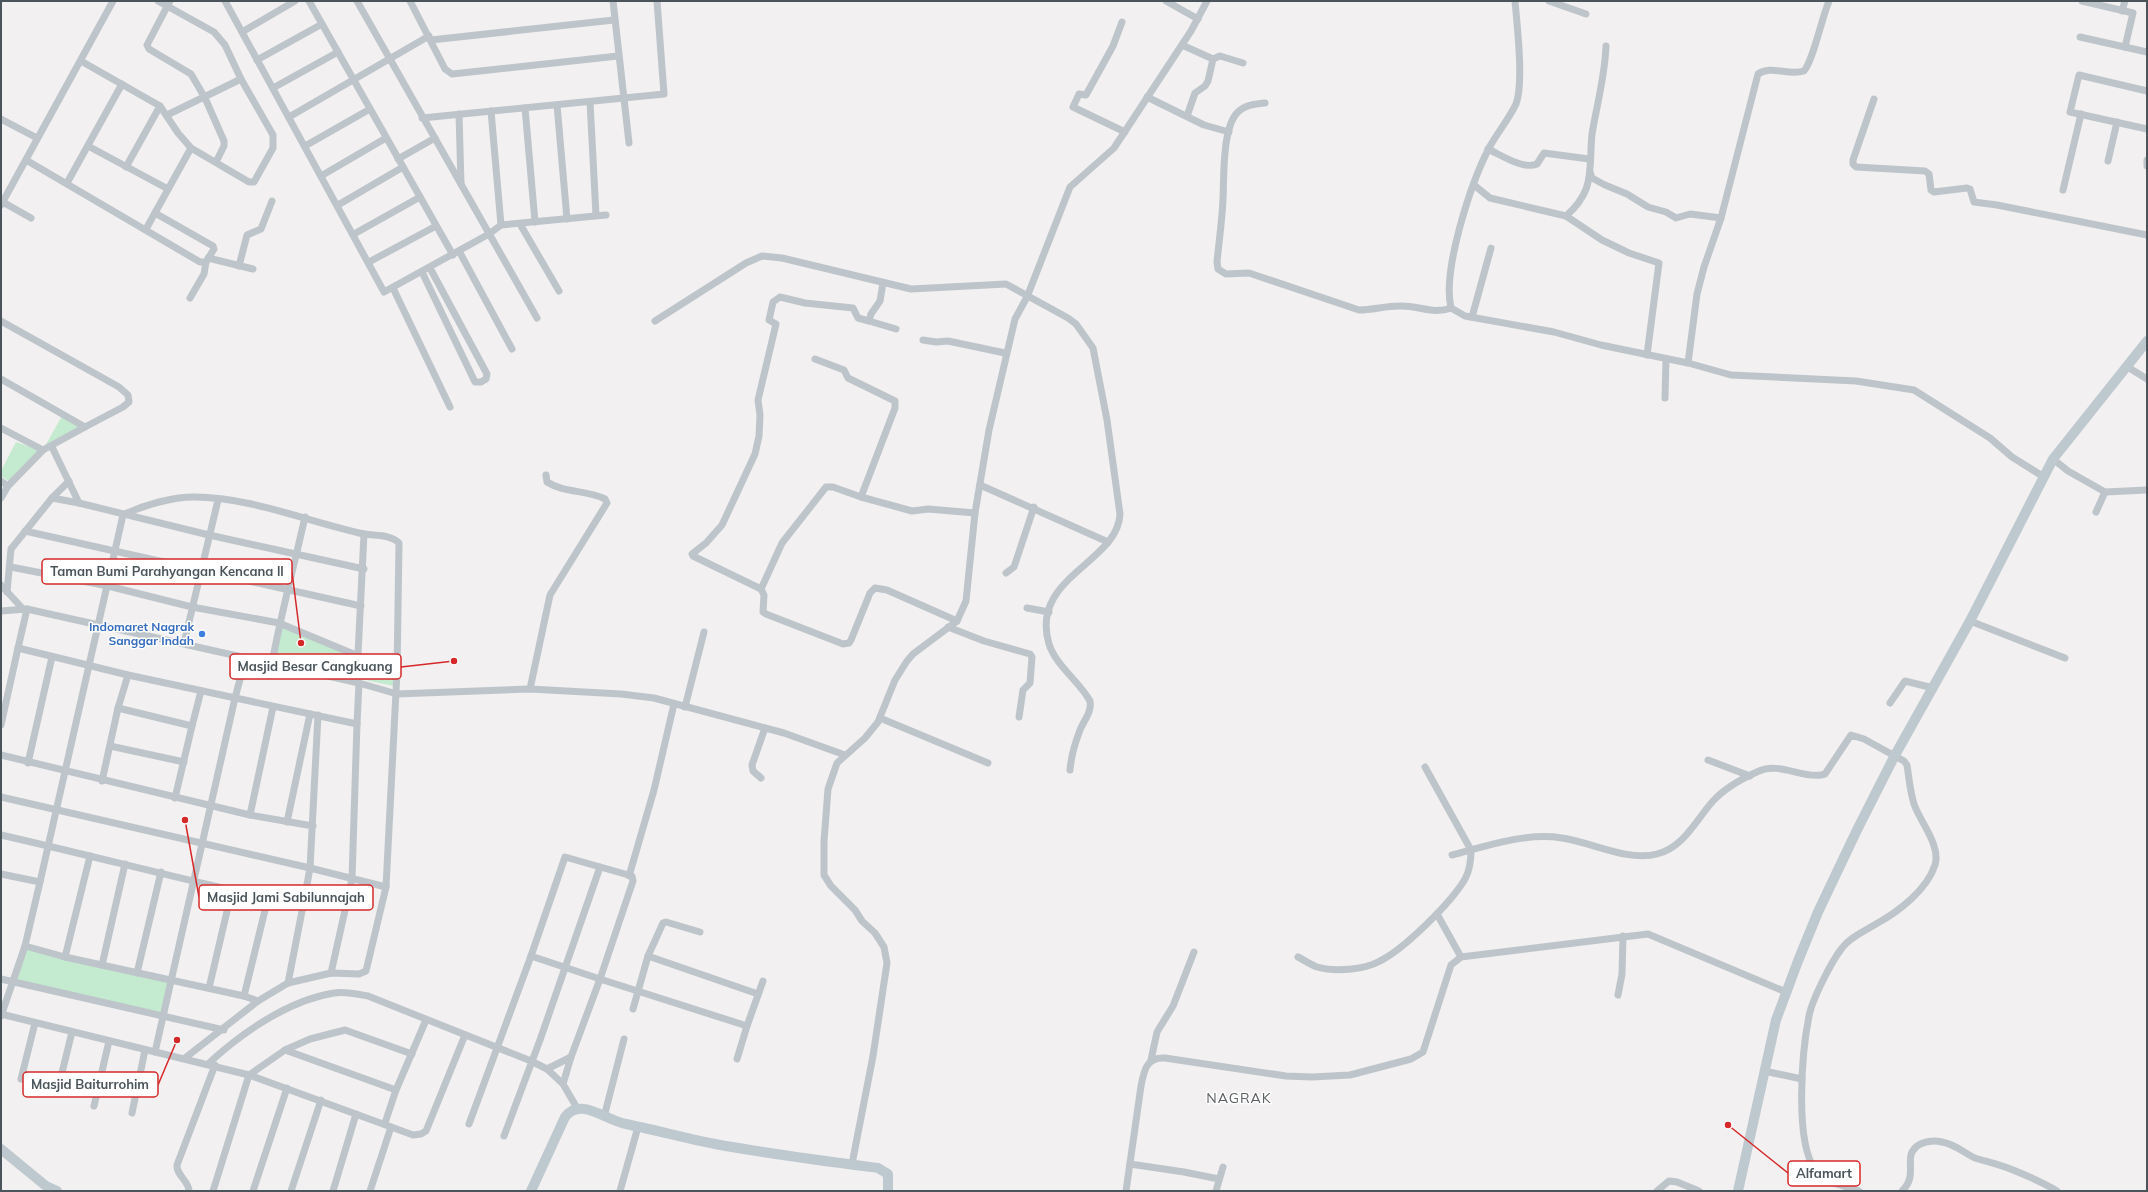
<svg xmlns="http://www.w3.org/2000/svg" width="2148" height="1192" font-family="Mulish,sans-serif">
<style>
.green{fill:#c4eacf}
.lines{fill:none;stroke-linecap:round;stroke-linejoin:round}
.street{stroke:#bdc5cb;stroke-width:7}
.secondary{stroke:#bec8cf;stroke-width:10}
.shop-dot{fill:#3f7fe0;stroke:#fff;stroke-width:1.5}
.labels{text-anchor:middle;stroke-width:3;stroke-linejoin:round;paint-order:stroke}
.shop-label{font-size:12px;font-weight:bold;fill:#366cbe;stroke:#fff;text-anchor:end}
.quarter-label{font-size:14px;letter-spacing:1px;fill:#5d6164;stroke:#fff}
.leader{fill:none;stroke:#d62828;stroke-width:1.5}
.callout-dot{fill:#d62828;stroke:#fff;stroke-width:1.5}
.callout{fill:#fff;stroke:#d62828;stroke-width:1.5}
.callout-label{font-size:13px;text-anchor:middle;font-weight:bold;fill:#4a555b}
</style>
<rect width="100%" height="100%" fill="#f2f0f0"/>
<g class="green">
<path d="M62,416l20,11 -38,21z"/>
<path d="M16,442l23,8 -29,32 -9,-6v-5z"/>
<path d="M281,625l116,47 1,15 -126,-27z"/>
<path d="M25,946l149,35 -8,35 -152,-35z"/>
</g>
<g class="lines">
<g class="street">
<path d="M170,1l-23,44 2,4 42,25 14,24 19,43v5l-8,16"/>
<path d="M225,1l159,291 105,-58 12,-9 105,-10"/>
<path d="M309,1l144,254"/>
<path d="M357,1l180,317"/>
<path d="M410,1l35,68 7,5 166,-18"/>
<path d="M613,1l16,142"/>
<path d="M1166,1l32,18"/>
<path d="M1515,1c2,24 9,82 1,103 -7,15 -19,29 -27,44 -18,35 -47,122 -38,160l14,8 89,16 47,13 87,18 43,12 125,6 58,9 76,48 22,19 32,20"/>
<path d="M1549,1l37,13"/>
<path d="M2082,1l51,12 -8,34"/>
<path d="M2122,11l3,-10"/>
<path d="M1122,22l-9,24 -27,49 -7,-1 -6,13 52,25"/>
<path d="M242,32l53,-31"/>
<path d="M2080,37l67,15"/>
<path d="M431,40l183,-20"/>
<path d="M1182,45l31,14"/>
<path d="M257,60l65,-36"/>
<path d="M81,61l79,45 18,27 13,15 58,34h5l19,-34v-13l-32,-56 -16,-34 -11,-13 -56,-31"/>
<path d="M273,88l65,-36"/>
<path d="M2147,91l-68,-16 -9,37 77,17"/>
<path d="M1147,97l57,28 25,7"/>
<path d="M1874,99l-21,61v4l3,3 69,4 4,3 2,16 3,2 33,-4 3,1 4,13 23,3 150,30"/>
<path d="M590,102l6,113"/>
<path d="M1265,103c-10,1 -21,2 -28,10 -15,16 -13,67 -14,87 -1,21 -4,41 -6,62l1,7 8,5 23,-1 110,37c14,0 26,-4 40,-4 19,-1 34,9 52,2"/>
<path d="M557,105l10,114"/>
<path d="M525,108l10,114"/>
<path d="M491,111l10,114"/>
<path d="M459,114l2,70"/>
<path d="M167,115l74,-36"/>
<path d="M1187,116l8,-23 10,-7 3,-5 5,-22 7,-3 23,7"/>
<path d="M289,117l140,-81"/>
<path d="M422,118l242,-24 -7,-93"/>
<path d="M1,119l36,19"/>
<path d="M88,146l80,43"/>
<path d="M305,146l65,-37"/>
<path d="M1488,149c13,6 35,21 49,15l7,-11 45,6"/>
<path d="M398,159l37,-21"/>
<path d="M26,160l174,102h6l8,-13 -1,-3 -58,-33"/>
<path d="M2147,160v6"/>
<path d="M2108,161l9,-39"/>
<path d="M126,167l34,-61"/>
<path d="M1590,172l2,6 13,7 22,9 21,13 18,5 10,6 14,-4 31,4"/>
<path d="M321,176l65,-38"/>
<path d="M67,183l55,-99"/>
<path d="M1474,185l16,13 76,18c9,-8 16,-16 20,-27 6,-14 4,-38 6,-55 5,-30 13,-58 14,-88"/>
<path d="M2063,190l18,-76"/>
<path d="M1,201l30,17"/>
<path d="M1,205l112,-204"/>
<path d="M338,205l65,-38"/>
<path d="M1566,216l36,24 27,13 30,10 -12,92"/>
<path d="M520,224l39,67"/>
<path d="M146,229l45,-81"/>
<path d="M354,234l66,-37"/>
<path d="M459,251l53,98"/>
<path d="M208,258l45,11"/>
<path d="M369,262l67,-36"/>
<path d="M239,266l8,-31 14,-6 11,-28"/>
<path d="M422,272l53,110h6l5,-3 1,-5 -57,-106"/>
<path d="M883,283l-3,18 -9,13 -2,7 -11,-3 -5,-10 -48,-5 -25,-6 -7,5 -4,18 7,4 -18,76 2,15 -1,21 -4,18 -33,71 -16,18 -14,11 1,2 68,33 3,6 -1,17 3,2 77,30 6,-1 2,-3 19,-47 5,-5 12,2 70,31"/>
<path d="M393,288l57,119"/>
<path d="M190,298l14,-24 2,-12"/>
<path d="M1472,317l19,-69"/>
<path d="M1,321l118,66 9,8 1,7 -6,5 -38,20"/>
<path d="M655,321l91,-58 16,-7 20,2 129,31 95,-5 62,34 8,6 17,24 14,72 13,94c-2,49 -91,63 -71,130 7,22 30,37 41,57 2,11 -6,19 -10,29 -5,13 -9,26 -10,40"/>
<path d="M869,321l27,8"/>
<path d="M923,340l13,2 12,-1 57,12"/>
<path d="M815,359l29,11 4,8 47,23v7l-34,89 51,14 16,-2 47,4"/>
<path d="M1688,363l9,-69 7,-27 17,-49 37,-144c13,-9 31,2 46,-3 9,-10 18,-54 25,-70"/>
<path d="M2126,366l21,13"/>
<path d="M1,379l84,48 -42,23 -42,-22"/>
<path d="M1665,398l1,-39"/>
<path d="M52,447l27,56"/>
<path d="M2053,459l15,12 37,21 -9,20"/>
<path d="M1,481l7,5"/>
<path d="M980,485l128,57"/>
<path d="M2105,492l42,-2"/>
<path d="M1,498l7,-12 35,-36"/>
<path d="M52,498l17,-17"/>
<path d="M25,531l336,75"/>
<path d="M11,567l97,19 84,21 87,16 118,49 -11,215 -20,84 -7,3 -28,-1 -43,10 -30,18 -73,57"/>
<path d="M1006,573l8,-6 20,-60"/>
<path d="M1,585l22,24"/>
<path d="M761,589l21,-46 44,-56h7l28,10"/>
<path d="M7,592l4,-43 41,-51 27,5 130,32 155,34"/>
<path d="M1027,608l22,4"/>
<path d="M27,609l-9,39 110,27 229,49 2,-41"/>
<path d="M1,611l26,-2 332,74 38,11 133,-5 91,5 33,4 130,35 61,22"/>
<path d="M1970,621l95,37"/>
<path d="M948,627l36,14 46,13 2,3 -2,26 -7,7 -4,27"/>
<path d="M184,643l34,-143"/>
<path d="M358,654l6,-120"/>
<path d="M272,663c9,-49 22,-97 33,-146"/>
<path d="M530,689l20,-94 57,-92 -2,-4c-18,-9 -41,-6 -58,-17l-1,-7"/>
<path d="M1890,703l15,-22 28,7"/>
<path d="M685,707l19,-75"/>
<path d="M118,708l74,18 9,-35"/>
<path d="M880,718l108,45"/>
<path d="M1,725l17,-77"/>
<path d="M110,746l74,16"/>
<path d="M1,755l249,60 23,-108"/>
<path d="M1708,760l42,16"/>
<path d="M28,763l24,-106"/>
<path d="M761,778l-8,-7 -1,-6 13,-37"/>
<path d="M102,781l16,-73 10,-33"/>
<path d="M1,797l309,71 76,19"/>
<path d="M175,798l17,-72"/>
<path d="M250,815l63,11"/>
<path d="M287,822l23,-108"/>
<path d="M1,835c101,23 201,50 302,71l7,-38 8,-153"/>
<path d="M1452,855c35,-9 74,-23 110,-17 29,4 66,24 95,16 27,-7 39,-34 56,-53 12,-13 30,-23 46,-30 20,-9 42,7 62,4l4,-1 26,-39 13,4 40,22 3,4c2,13 3,26 7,39 6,18 27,41 21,61 -8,25 -37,47 -59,59 -11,7 -26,13 -34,24 -11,14 -30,52 -33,68 -7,35 -15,127 7,155 8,12 30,15 43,20"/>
<path d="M1,874l39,8 -15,64 40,11 179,39 14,5"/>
<path d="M629,876l25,-86 20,-86"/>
<path d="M40,882l83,-367c21,-10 49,-18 71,-18 57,0 115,25 170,37 11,2 26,0 35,9l-2,129"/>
<path d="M1437,914l24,43"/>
<path d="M531,956l34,-99 67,19 1,5 -33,98 147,47 -10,33"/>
<path d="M648,956l110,38"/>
<path d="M65,957l25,-101"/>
<path d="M1298,957c6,3 13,8 19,10 18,5 47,3 63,-6 24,-12 71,-58 85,-82 5,-9 6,-18 6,-29l-46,-83"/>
<path d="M102,965l23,-101"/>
<path d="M137,973l24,-101"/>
<path d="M331,973l21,-94 5,-155"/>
<path d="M1,979l223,51"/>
<path d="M288,983l15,-77"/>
<path d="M209,988l23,-98"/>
<path d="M1618,995l4,-21 1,-38"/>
<path d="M244,996l24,-98"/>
<path d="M633,1009l15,-53 15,-33 3,-1 34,10"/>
<path d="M1,1014l248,61 164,60 8,-1 5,-3 39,-96"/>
<path d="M1,1016l24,-70"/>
<path d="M747,1026l16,-45"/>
<path d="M285,1050l111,40"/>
<path d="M155,1052l80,-354 11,-41"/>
<path d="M1151,1060l6,-28 16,-26 21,-54"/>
<path d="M208,1064c33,-31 81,-64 126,-71 11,-2 23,1 34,3l163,65 16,8 16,15"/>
<path d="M547,1069l24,-12 -8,27 14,24"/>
<path d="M1764,1071l38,8"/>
<path d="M21,1079l14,-56"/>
<path d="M58,1089l14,-57"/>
<path d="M94,1106l15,-65"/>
<path d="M132,1113l13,-63"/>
<path d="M604,1117l20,-78"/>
<path d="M385,1123l11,-33 30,-70"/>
<path d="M469,1124l62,-168 69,23 -29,78"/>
<path d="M504,1136l36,-96 60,-173"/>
<path d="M852,1164l21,-108 14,-93 -3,-16 -9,-14 -13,-12 -7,-11 -24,-24 -7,-11v-34l4,-52 9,-26 28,-25 13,-16 17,-42 12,-19 6,-7 44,-33 9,-20 9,-88 14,-83 26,-111 12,-22 43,-110 44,-39 77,-117 16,-30"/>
<path d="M1130,1164l54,8 35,7"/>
<path d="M189,1191c0,-10 -13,-16 -12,-26l38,-100"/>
<path d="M213,1191l36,-116 36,-25 25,-11 35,-9 67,24"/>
<path d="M253,1191l34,-103"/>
<path d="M291,1191l30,-91"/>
<path d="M333,1191l23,-77"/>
<path d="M370,1191l21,-64"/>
<path d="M620,1191l18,-64"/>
<path d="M1126,1191l15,-105c3,-15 5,-29 24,-28l121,18 26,1 38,-2 61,-16 12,-7 28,-87 10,-8 187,-23 138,58"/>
<path d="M1216,1191l7,-24"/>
<path d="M1657,1191l12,-10 8,1 22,9"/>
<path d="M1902,1191c17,-16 1,-33 14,-44 7,-6 18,-7 26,-5 13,2 22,11 33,16 13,4 26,7 38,12 15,6 31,13 44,21"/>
</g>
<g class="secondary">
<path d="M1,1149l45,37 11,5"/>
<path d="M531,1191l34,-74c16,-21 41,4 61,7 29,6 59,14 89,20 54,10 109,17 163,24l10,6v17"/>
<path d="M1738,1191l38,-171 22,-59 20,-49 39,-82 37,-73 76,-136 83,-162 94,-118"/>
</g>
</g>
<circle class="shop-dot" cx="202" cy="634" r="4"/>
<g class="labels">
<g class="shop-label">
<text x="194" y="631">Indomaret Nagrak<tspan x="194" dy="14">Sanggar Indah</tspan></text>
</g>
<g class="quarter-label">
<text x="1239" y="1103">NAGRAK</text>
</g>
</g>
<path class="leader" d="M301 643L292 572M454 661L401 667M185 820L199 897M177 1040L158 1085M1728 1125L1788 1173"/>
<g class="callout-dot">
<circle cx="301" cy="643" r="4"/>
<circle cx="454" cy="661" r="4"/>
<circle cx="185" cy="820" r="4"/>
<circle cx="177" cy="1040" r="4"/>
<circle cx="1728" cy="1125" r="4"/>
</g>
<g class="callout">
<rect x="42" y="559" width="250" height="25" rx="4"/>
<rect x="230" y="654" width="171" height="25" rx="4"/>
<rect x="199" y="885" width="174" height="25" rx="4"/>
<rect x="23" y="1072" width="135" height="25" rx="4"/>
<rect x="1788" y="1161" width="72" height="25" rx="4"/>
</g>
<g class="callout-label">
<text x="167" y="576">Taman Bumi Parahyangan Kencana ll</text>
<text x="315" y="671">Masjid Besar Cangkuang</text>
<text x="286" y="902">Masjid Jami Sabilunnajah</text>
<text x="90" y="1089">Masjid Baiturrohim</text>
<text x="1824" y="1178">Alfamart</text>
</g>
<rect width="2148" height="1192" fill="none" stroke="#4a555b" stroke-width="4"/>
</svg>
